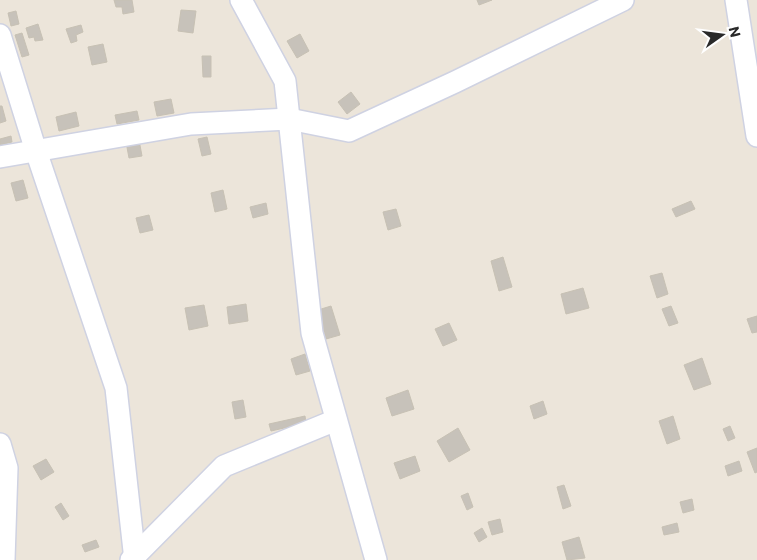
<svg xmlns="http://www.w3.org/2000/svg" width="757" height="560" font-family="Commissioner,sans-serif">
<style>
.building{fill:#c7c2ba;stroke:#c7c1b4}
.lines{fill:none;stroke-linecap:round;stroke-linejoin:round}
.minor-casing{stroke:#cfd2e2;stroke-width:24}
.minor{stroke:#fff;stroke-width:21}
</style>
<rect width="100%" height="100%" fill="#ece5da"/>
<g class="building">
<path d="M114,0h18l2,12 -11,2 -1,-7h-6z"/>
<path d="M477,0h15l-13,5z"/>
<path d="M181,10l15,1 -3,22 -15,-2z"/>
<path d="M16,11l3,13 -8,2 -3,-13z"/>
<path d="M38,24l5,16 -8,1 -1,-4 -5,1 -3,-10z"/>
<path d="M81,25l2,7 -7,3 1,6 -6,2 -5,-14z"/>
<path d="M22,33l7,22 -7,2 -7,-22z"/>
<path d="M300,34l9,17 -12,7 -10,-17z"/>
<path d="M103,44l4,18 -15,3 -4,-18z"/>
<path d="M202,56h9v21h-8z"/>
<path d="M351,92l9,12 -13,10 -9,-12z"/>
<path d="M171,99l3,14 -17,3 -3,-14z"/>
<path d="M0,106h2l4,15 -6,2z"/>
<path d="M137,111l2,9 -22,4 -2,-9z"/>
<path d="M76,112l3,14 -20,5 -3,-14z"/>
<path d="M11,136l1,6 -12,3v-6z"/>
<path d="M207,137l4,17 -9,2 -4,-17z"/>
<path d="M139,140l3,16 -13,2 -3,-16z"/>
<path d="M23,180l5,18 -12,3 -5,-18z"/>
<path d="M223,190l4,19 -12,3 -4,-19z"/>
<path d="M691,201l4,8 -19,8 -4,-8z"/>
<path d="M266,203l2,11 -15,4 -3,-11z"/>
<path d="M396,209l5,17 -13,4 -5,-18z"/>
<path d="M149,215l4,15 -13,3 -4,-15z"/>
<path d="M503,257l9,30 -13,4 -8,-30z"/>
<path d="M662,273l6,21 -11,4 -7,-22z"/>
<path d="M583,288l6,20 -23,6 -5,-20z"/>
<path d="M246,304l2,17 -19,3 -2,-17z"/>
<path d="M204,305l4,21 -19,4 -4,-22z"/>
<path d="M331,306l9,29 -14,4 -8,-29z"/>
<path d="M671,306l7,17 -9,3 -7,-17z"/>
<path d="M757,316v16l-5,1 -5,-14z"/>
<path d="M449,323l8,17 -14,6 -8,-17z"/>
<path d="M305,354l5,17 -14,4 -5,-16z"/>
<path d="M702,358l9,26 -17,6 -10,-25z"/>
<path d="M408,390l6,19 -22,7 -6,-18z"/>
<path d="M243,400l3,17 -11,2 -3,-17z"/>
<path d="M543,401l4,13 -13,5 -4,-13z"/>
<path d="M305,416l1,7 -35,8 -2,-7z"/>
<path d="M673,416l7,23 -13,5 -8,-23z"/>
<path d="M730,426l5,12 -7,3 -5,-12z"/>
<path d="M458,428l12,22 -21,12 -12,-21z"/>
<path d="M757,448v24l-2,1 -8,-21z"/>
<path d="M415,456l5,15 -20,8 -6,-16z"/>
<path d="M46,459l8,13 -13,8 -8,-14z"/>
<path d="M739,461l3,10 -14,5 -3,-10z"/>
<path d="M564,485l7,21 -8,3 -6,-22z"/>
<path d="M468,493l5,14 -6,3 -6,-14z"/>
<path d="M692,499l2,11 -11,3 -3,-11z"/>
<path d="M61,503l8,13 -6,4 -8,-13z"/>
<path d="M500,519l3,13 -11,3 -4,-13z"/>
<path d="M677,523l2,9 -15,3 -2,-8z"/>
<path d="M482,528l5,9 -8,5 -5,-9z"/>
<path d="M579,537l6,21 -18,2 -5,-18z"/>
<path d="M96,540l3,7 -14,5 -3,-7z"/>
</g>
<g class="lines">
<defs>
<g id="minor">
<path d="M241,0l44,81 27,252 64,227"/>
<path d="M736,0l21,136"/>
<path d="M0,35l36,116 80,237 19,172"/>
<path d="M0,157l191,-33 98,-5 60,12 106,-49 168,-82"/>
<path d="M0,444l7,24 -3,92"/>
<path d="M131,560l93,-94 112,-46"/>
</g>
</defs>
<use href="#minor" class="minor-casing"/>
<use href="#minor" class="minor"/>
</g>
<g transform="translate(722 35) rotate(76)" stroke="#ffffff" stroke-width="4" paint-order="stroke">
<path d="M0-4L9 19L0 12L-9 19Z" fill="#292929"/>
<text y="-8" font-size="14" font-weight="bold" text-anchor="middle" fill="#292929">N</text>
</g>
</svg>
